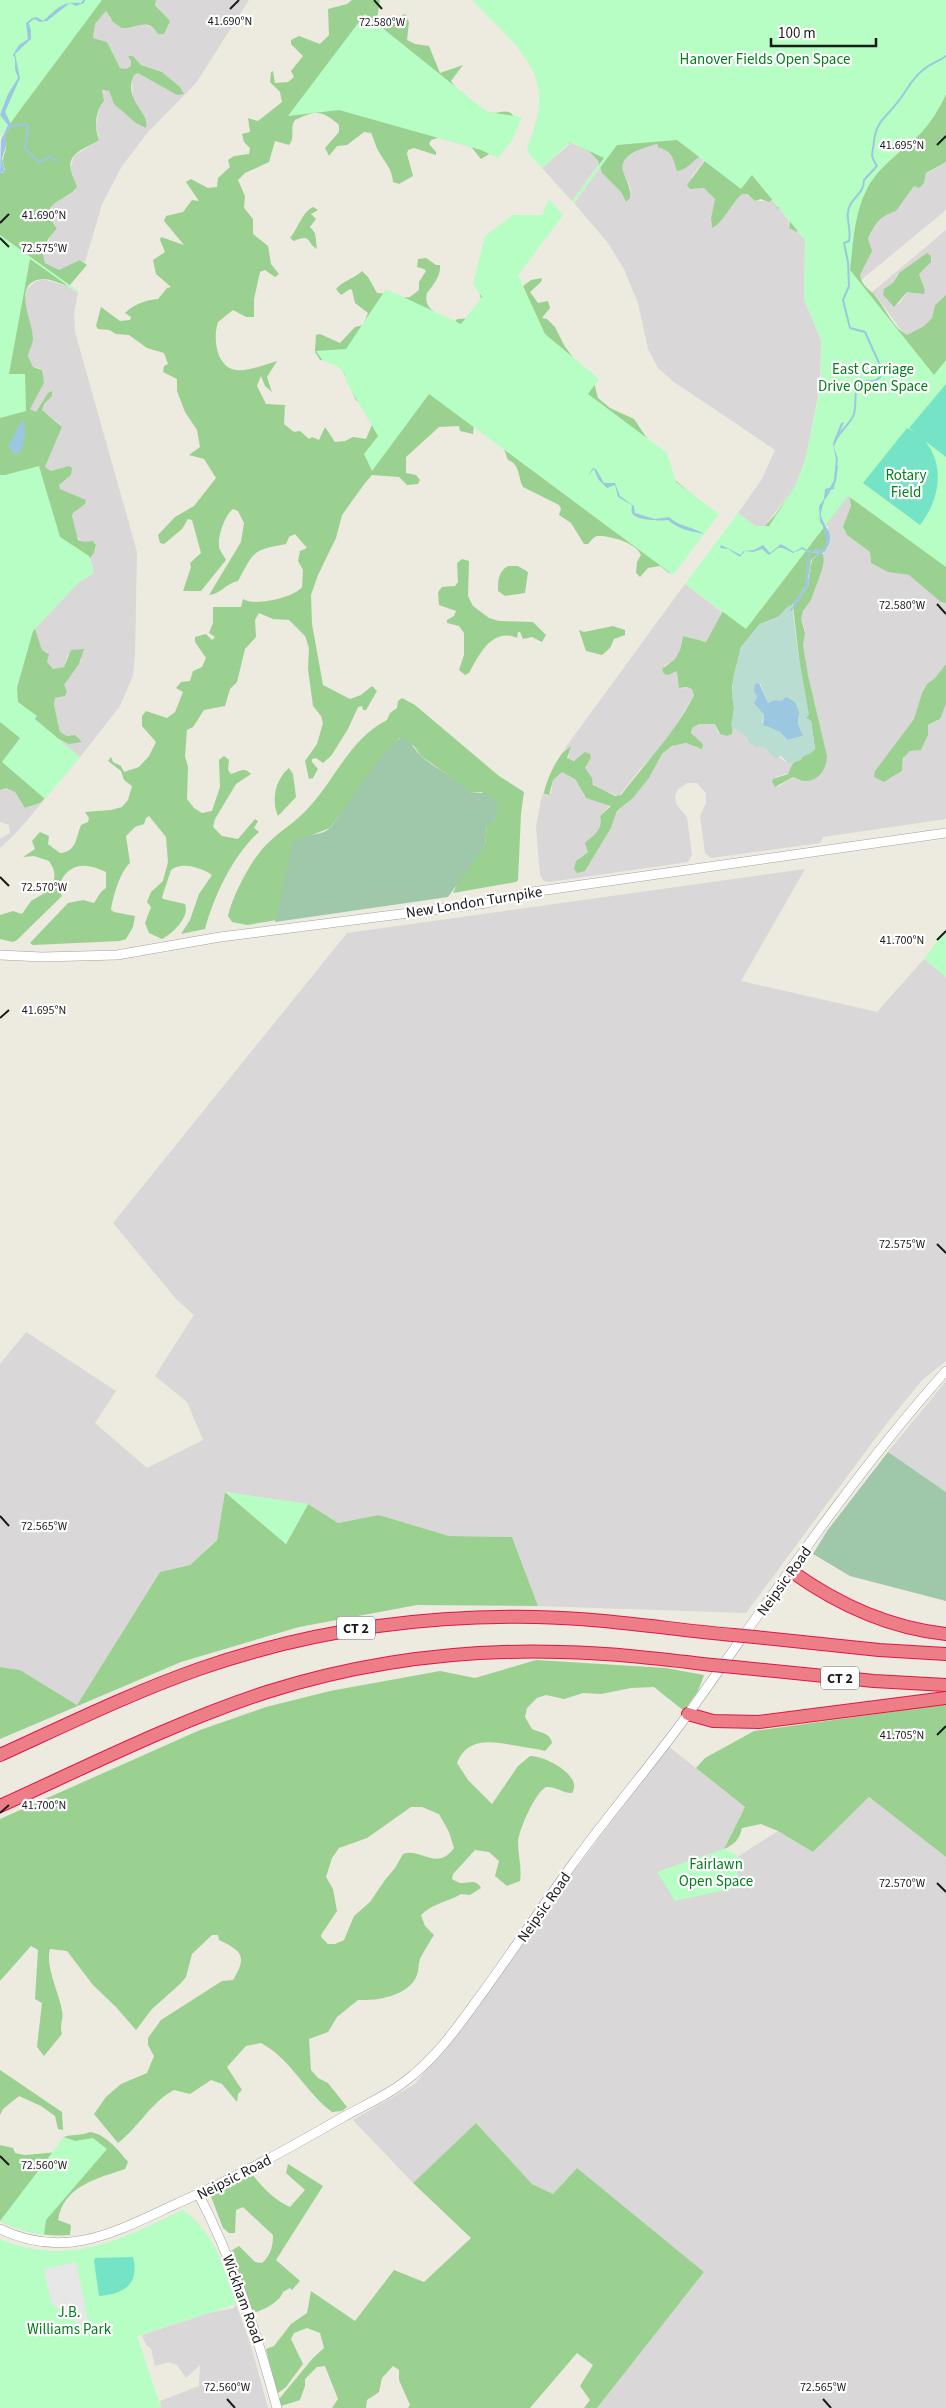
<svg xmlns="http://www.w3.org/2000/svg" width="946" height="2408" font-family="'Source Sans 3',sans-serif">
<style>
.residential{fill:#d9d7d7;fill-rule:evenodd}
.forest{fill:#9bd190;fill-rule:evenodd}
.wetland{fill:#baddd1;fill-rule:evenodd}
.cemetery{fill:#9ec8a9}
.park{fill:#b6fec3}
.pitch{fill:#75e4c6}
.parking{fill:#e7e7e7}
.water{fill:#9bc8e0}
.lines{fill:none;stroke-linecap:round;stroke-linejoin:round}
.stream{stroke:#9bc8e0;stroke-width:2}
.tertiary-casing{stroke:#a2a2a2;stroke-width:10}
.motorway-casing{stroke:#e21544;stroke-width:14}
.tertiary{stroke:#fff;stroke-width:9}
.motorway{stroke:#ed7e87;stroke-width:12}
.motorway-bridge-casing{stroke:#e21544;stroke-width:14;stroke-linecap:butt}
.motorway-bridge{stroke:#ed7e87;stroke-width:12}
.ticks{fill:none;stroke:#1b1b1b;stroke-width:2}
.labels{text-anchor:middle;stroke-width:4.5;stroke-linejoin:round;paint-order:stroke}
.shield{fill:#fff;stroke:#5f5f5f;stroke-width:1}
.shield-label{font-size:14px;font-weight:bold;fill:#1b1b1b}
.park-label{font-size:15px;fill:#027f1b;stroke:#fff}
.street-label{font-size:15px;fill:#1b1b1b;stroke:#fff}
.ticks-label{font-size:12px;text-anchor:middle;fill:#1b1b1b;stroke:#fff;stroke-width:4.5;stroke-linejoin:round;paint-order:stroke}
</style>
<rect width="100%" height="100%" fill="#edeadf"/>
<g class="residential">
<path d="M156,0h93l-53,83 -48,49 -26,34 -20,38 -17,58 -5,-2 -19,11 -10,-4 -8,-6v-6l9,-22 5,-3 -6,-9 1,-15 5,-7 11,-3 8,-7 -6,-19 4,-14 22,-14 3,-3 -3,-14 4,-18 4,-6 -2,-10h7l3,8 10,12 24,17 -13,-28 -1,-20 2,-5 4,-2 7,2 21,14 14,-2 -18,-15 -21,-7 -8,-9 -2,10 -5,3 -6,-1 -13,-26 -14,-4 2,-14 11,-13 4,8 16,9 10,-2 4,-3 16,6 14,-8 -15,-17z"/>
<path d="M571,143l19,8 9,13 -27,37 -30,-33z"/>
<path d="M657,144l3,5h5l9,8 1,8 10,3 14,-11 5,4 -12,15 1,13 11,-1 11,11 -4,19 1,10 27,-32 5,-3 11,8h18l16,20 -1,5 3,3 6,2 8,9 -1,59 17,41 -1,46 -15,75 -10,25 -30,40h-10l-17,-13 24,-34 13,-29 -101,-68 -16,-14 -10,-19 -10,-46 -14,-34 -16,-26 -34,-40 26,-35 2,5 19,19 4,9 6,-12 -9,-19v-7l3,-5 19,-11z"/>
<path d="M946,162v48l-85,70 -1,-5 3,-9 8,-18 -3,-10 7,-12 14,-15h7l18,-25 10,-3 2,-9z"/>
<path d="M946,230v65l-11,10 -3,13 -8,8 -17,9 -3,-1 -27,-37 -6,-4zM929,254l3,6 -13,14 6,16 -1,4 -16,-3 -9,13 -13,-4 -3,-8 10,-9 4,-9z"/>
<path d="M42,279l25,7 11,7 -4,20 1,19 62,220 -2,101 -2,22 -13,31 -40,51 -21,-17 15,-6 -7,2 -7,-4 -6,-27 1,-7 8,-1 1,-12 18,-26 -14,-5 -4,13 -11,2 -6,-7 1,-10 -6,-2 -7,-21 44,-47 15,-9 -4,-15 6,-9 -1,-7h-13l-6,-7 -4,-19 4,-7 9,-5 -2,-5 -23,-10 -1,-4 12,-10 -10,-6 -10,2 -6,-4 16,-37 -1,-6 -18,-14 6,-17 -12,19 -6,-3 14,-26 -4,-15 -7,-1 -5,-11 5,-20 -9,-34 2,-12 9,-8z"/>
<path d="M849,494l2,12 -8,22 4,7 23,17v6l3,6 17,8 19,3 37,28v61l-11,14 -8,6 -5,9 -8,26 -39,52 15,8 12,-8 2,-15 6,-5 11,-1 7,-15v-10l10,-4 8,-17v115l-123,18 -3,6 -109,15 -6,-5 -5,-37 6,-13v-10l-9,-10h-10l-9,6 -3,7 1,8 11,13 5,38 -4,7 -139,20 -5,-1 -4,-6 -4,-48 5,-27 8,-24 -5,18 3,2 4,-3 2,-13 9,-8 13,7 9,17 27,8 -11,12 2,7 -7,14 -6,3 -1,12 -9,6 6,13 26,-43 6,-16 16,-14 16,-20 13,-24 13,-9 14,-2 8,5 6,-4 -12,-11 1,-5 7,-4h16l3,9 9,3 6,-9 13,9 1,5 7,5 10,1 25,17 4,-1 -2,9 -15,5 2,10 15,-10 11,4 9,-1 12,-13 2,-11 -19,-81 -5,-30 2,-15 -4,-11 2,-8 8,-11 11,-30 2,-10 -1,-6 5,-8v-20l-3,-1z"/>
<path d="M685,584l38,29 -17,29 -24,-5 -2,13 -5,9 -11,7v8l4,1 9,-4 5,18 5,-2 5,2 3,4 -29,49 -26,27 -21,27 -23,-8 -11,-20 6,-10 -6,-5 -9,7 -8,-1 3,-11 -6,1 -16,27 14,-25z"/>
<path d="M6,788l9,4 10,16 15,-5 5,-4 -28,33 -17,16v-9l10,-6 -1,-8 -9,-3v-32z"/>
<path d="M805,869l-64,112 136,31 47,-53 22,18v384l-24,19 -39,48 -137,185 -208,-7 -26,-69 -63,-1 -70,-21 -41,8 -30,-19 -83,-12 -8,47 -27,26 -30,7 -83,133 -57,-35 -20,-3v-303l26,-32 90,59 -21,32 52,45 56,-28 -16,-38 -32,-26 39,-61 -17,-15 -64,-77 234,-290z"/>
<path d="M946,1381v111l-58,-40z"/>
<path d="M668,1746l77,61 -21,42 -66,23 80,15 -1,-16 2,-15 39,-25 35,21 56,-55 77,60v551h-349l107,-136 -127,-104 -24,26 -21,-10 -56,-61 -63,60 -60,-63 62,-36z"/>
<path d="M236,2304l15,42 17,62h-107l-1,-7 39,-15 1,-21 -14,13 -9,-13 -8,-3 -14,4 -4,-17 -5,-4 -4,-10 67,-22 25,-5z"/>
</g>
<g class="forest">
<path d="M85,0h71l-1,5 15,16 -6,13h-6c-10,-18 -22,-5 -36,-6l-9,-6 -7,-11 -11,13 -2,14 14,4 13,26 6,1 5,-3v-5l-3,-5h5l8,9 21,7 18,15 4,7 -7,1 -39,-22 -4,2c-12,25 17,38 12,53l-10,-5 -22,-19 -5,-13 -7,-1 2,11c-9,11 -10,26 -5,39 -11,8 -33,12 -28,31 1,5 4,10 6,16 -10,15 -41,13 -20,42 -9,8 -17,21 -12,34l14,7 21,-10 7,5 -18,21c-9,-2 -17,-7 -26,-7 -33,3 -10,42 -10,59 0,6 -4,12 -5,18l5,11 9,3 2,13 -14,26 6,3 12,-19 4,-2v5l-8,8 -2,6 20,17 -17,40 6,4 18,-5 3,2 -1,7 -12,10 1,4 26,11 -1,4 -12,9 -1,3 6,24 6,2 9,-1 3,4 -2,8 -61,70 9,27 7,4 -2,8 6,7 11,-2 7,-17 13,-1 -5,15 -15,21 3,6 -2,5 -10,2 -1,7 6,27 7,4 8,-1 7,7 -13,2 -10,-5 -14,59 -5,5 -15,5 -10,-16 -9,-4 -6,2v-617h3l2,-4c-5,-12 1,-14 1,-23 1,-6 -2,-7 0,-13l5,-6 -5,-10z"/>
<path d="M352,0h28l-3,18 9,11 5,-7 14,-8 4,8 -2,18 8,4 14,2 11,27 23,-8 -12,16c7,11 23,26 36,31 14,4 22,-9 30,11l-23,28 -13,8 -13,-16 -27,-6 -10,3 -2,4 7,8v3l-22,-7 -6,2 -1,4 6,22 -14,8 -6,-2c-1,-14 -8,-19 -14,-30 -4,-7 -5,-13 -8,-19l-7,-1 -17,13 -10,1 -8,10 -4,-8 14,-16v-7c-17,-15 -23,-15 -44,-5 -6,9 1,17 -6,25l-14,-4 -6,21 -24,11 -7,7 7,16 -1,12 9,11v15l15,12 3,18 8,10 -4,3 -10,-7 -5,2 -6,27v18h-8l-13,-7 -15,12c-6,18 -1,52 26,48 10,-1 23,-6 33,-9l-10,16 5,15 -7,-6 -4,-10 -4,10 9,18 19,1 -1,19 10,8 6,-1 9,8 3,-2 7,3 6,-13 10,15 10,-1 8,-4 13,2 6,-14 -9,-19 -7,-6 -18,-39 -18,-1 -5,-8 1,-17 4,-1 20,9 15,-16 8,-2 5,-12 -13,-10 -3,-13 -2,-1 -9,6 -5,-6c6,-8 18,-10 26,-18l6,6 9,16c11,0 22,6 33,4l9,-7v-8l7,-11 -2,-2 -7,-2 1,-8 8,-1 10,7h4c1,11 -7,20 -13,28 -5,18 15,23 28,29l2,-3 14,-1 11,-15 -3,-12 -6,-8 42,-12 7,16 9,-7 11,-2 -1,4 -11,10 8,11 10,-2 2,7 -8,10 5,1 8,8 9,18 15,21 12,6 7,26 12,10 24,11 41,61 20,17 -23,75 -3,1 -9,-7 -12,2 -8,9 -4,-4 1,-11 4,-7c-4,-12 -32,-20 -44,-19 -4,1 -6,5 -9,8h-4l-13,-21 -12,-8 2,-6 -2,-4 -36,-18c-5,-10 -3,-23 -15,-27l-4,-11 -30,-26 -1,11 -13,-3 -1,-5 -20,1 -33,30v16l10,2 4,5 -2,4 -11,1 -8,-8 -27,-2 -7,8 -23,32 -6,23 -18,37 -7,20 1,29 11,61 27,14 11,-4 11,-9 5,5 -11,19h-3l-1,-4 -4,1 -10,22 -17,27 -8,7 -7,-5 -4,1v3l6,7 -5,9 -4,1 -4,-18 12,-17 6,-21 -2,-7 -8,-10 -5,-37 1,-21 -4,-12 -16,-16 -16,-1 -14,-6 -4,7 1,17 -11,12 -8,33 -7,7 -5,17 -21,4 -11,17 -6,3 -2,26 3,11 -1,32 7,9 8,5 10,-2 8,-24 -1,-27 5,-4 5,4 -1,10 3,4c8,-2 13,-8 20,0l-15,10 -21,35 -2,8 9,9 16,3 17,-20 3,2 -4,7 5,4c-26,23 -45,64 -54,97l-24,5 9,-14 9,-26 13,-19c-10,-7 -30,-14 -41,-5l-9,27 1,2 22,5c5,13 -12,29 -23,35l-13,-6 -4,-10 6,-16 -4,-5 4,-10 12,-11 5,-19 -2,-25 -17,-21 -3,2 -2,6 -9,3 -9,9 4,27c-10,9 -17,33 -19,47l3,2 21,4 -2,11 -7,12 -6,2 -87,4 -3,-2 38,-40 15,-3 11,3 7,-11 5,-4v-16c-21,-11 -40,-9 -48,16l4,8 -45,44 -4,2 -13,-3v-24l13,-4 9,3 9,-13 12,-7 2,-7c13,-4 11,-16 4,-26l-15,-5 -11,1 12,-8 -3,-8 8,-9 9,4 -1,8 12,9c17,-1 16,-16 21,-28l7,-3 1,-4 -4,-6 26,-2 11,-3 6,-7 4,-14 -8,-6 -3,-9 -13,-10 3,-4 2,5 8,4 3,6 15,-5 10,-11 7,-14 -14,-16v-10l4,-5 21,7 8,-6 8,-20 -7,-4 5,-6 9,-1 3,-10 9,-4 4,-9 -11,-16v-5l11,-3 6,6 3,-3 -6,-4 4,-10v-16h28l2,-8c11,8 52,-2 59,-12l1,-17 -5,-9 2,-10 7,-3 -12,-14 -6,3 -3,7c-35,6 -32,8 -48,37 -12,2 -17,13 -29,14l32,-53 3,-19 -6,-12 -5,-2c-8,6 -15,26 -14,37 0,5 5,9 7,14l-25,31h-18l8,-24 -1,-4 11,-10 -9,-33 -4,-1 -6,10 -18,15 -4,-1 -2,-8 17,-18 19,-11 22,-28 -12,-19 -15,-4 11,-8 -3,-17 -12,-18 -8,-21v-12l-14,-7 1,-6 4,-2 -4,-11 -17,-5 -18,-13 -13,-1 -7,-4 -11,-1 -2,-3 5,-19 19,14 10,-1 1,-3 -6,-4c9,-9 21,-13 33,-14l9,-11 4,-1 -15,-13 -3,-14 12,-8 -5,-12 1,-3 23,8 -20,-24 2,-5 17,-4 9,-12 7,1 -13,-19 5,-3 17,9 9,-1 1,-9 12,-11 -2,-7 6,-4 15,-2 1,-6 -6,-6 -2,-8 8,-2 -2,-14 10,3 24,-19 -2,-10 -10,-10 1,-10 2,-1 2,12 13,-1 6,-5 -3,-6 12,-15 -12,-12v-4l8,-4 21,8 9,-9 -1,-26 19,-5z"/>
<path d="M653,0h293v162l-20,11 -2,10 -5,5 -5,-2 -18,25c-15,4 -21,13 -28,27l4,13 -12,24c2,12 10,14 16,22 10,12 16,30 31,38l17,-9 8,-8 3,-13 11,-10v308l-5,-1 -32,-27 -21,-3 -17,-9 -1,-11 -23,-17 -4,-8 8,-21 -2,-12 -28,29c9,8 9,20 1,28l-5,-2 -7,3 -45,-26 10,-11 28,-40 17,-80 2,-18 -1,-125 -23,-22 -1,2 -8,-4 1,-8 -7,-11 -7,-1 3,-2 -2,-9 -8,5 -8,-3 -6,2 -8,-7h-5c-11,9 -18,28 -30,34l-1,-10 4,-19 -11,-11 -14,1 -3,-4 20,-27 -4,-4c-8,5 -16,16 -26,17 -4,-12 -4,-20 -18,-23l-2,-4c-11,3 -39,10 -34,27 3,10 8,16 7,27l-4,4 -5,-10 -19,-19 -4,-12 -9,-10 -17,-9 -7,3 -35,-1 9,-31z"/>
<path d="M313,207l5,3 -7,4 5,5 -6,8 5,6 2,16c-11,-6 -5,-16 -23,-8l-4,-3c8,-9 12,-26 23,-31z"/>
<path d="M927,253l4,3v6l-12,12 6,16 -1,4 -17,-2 -13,15 -11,-12 1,-6 9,-6 6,-10z"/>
<path d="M804,549l5,4 11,-1 -9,8 -4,24 -15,21 -14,12 -18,7 -19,23 -9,40 2,20 -2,27 -5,2 -7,-2 -5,-10h-16l-7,4 -1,5 12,11 -1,5 -16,-6 -14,3 -10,8 -13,24 -16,20 -16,13 -6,17 -26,43 -8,2 -3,-4 2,-8 12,-9 -3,-9c8,-7 19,-14 15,-27l11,-10 -25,-8 -11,-19 -13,-7 -9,8 -4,15 -5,-1c1,-11 15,-44 27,-47l-4,11 7,3 11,-9 5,2 1,4 -6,10 7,10 1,7 22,11 6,-1c25,-33 55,-63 73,-100l-2,-6 -5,-2 -8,1 -2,-17 -9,4 -4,-1 -2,-5 13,-10 5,-9 3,-14 23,6 17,-31 -20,-14z"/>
<path d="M820,553l3,1 1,6 -2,10 -11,30 -8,11 -2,8 4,14 -2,12 5,30 19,81c0,12 -8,26 -23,25 -3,0 -7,-3 -11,-4l-18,10 -3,-5 1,-3 15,-5 5,-11 22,-14 -4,-28 -5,-3 -13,-112 15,-19 4,-27z"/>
<path d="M462,559l7,2 -1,35 5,10 16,12 10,3 34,1 13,13 -4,7 -10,-5 -9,2 -3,-7h-2l-1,6c-25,-11 -38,17 -48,35l-4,2 -6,-5 5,-15v-22l-5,-7 -12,-3v-3l7,-4 2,-5 -17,-6 -1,-13 4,-5 13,-1 3,-4 -1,-19z"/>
<path d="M508,566h10l10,6 -3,21 -20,3 -7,-5c0,-11 0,-19 10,-25z"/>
<path d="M613,626l12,4v5l-11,4 -4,9 -8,7 -16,-4 -7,-21 5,2z"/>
<path d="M946,664v40l-6,15 -12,6v10l-7,15 -11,1 -7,7 -1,13 -18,11 -10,-5 1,-6 39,-52 8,-26 5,-9 8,-6z"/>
<path d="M402,698l13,7 84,71 25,16 -3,22 -3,66 -2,2 -63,11 6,-13 26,-34 2,-22 9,-6 -14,-26 -11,1 -12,-10 -38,-27 -7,-10 -15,-8 -69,90 -36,14 -17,78 -30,5 -15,-3 -4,-6c5,-22 24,-58 40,-73 14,-14 31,-23 43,-38 25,-28 41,-68 76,-85l3,-7 7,-5 1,-7z"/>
<path d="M289,768l4,6 3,23 -18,19c-7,-16 -3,-36 11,-48z"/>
<path d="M225,1492l61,52 22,-40 30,19 41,-8 70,21 63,1 26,69 -121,-1 -118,22 -118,35 -181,77v-72l20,3 57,35 83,-133 30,-7 27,-25z"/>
<path d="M536,1660l130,8 38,7 -6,16 -14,20 -30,-24 -23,1 -30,6 -18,-1 -19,6 -18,-4 -9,3 -10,10 -2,9 7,12c8,4 18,3 20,14l-7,8c-9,-3 -18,-3 -27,-5 -23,-4 -50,-11 -61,17l11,17 24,24 26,-38 12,-10c14,-1 54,20 42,37 -10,0 -16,-7 -26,-6 -11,6 -27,42 -28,55 0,14 4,25 2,39l-13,5 -12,-10 4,-15 -10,-9 -14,-2 -22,24 -1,5c2,1 5,3 8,4 9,1 15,-5 21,5l-11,7 -9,-1c-13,8 -28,9 -40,21l4,11 9,9c-5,8 -10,16 -14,24 -2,5 -1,11 -3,16 -8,21 -40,26 -59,25l-21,17 -9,15 -19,7 2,31 7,8 10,5 19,24 -5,4 -10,1c-27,-20 -41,-53 -71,-69l-15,3 -19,21 15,23 -4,4 -1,8 -15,-18 -11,-4 -21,14 -16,-4c-23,12 -35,37 -56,53l-24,-29 12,-17 15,-13 26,-11 7,-17 -6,-11v-7l13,-18 61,-39 11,-1c14,-23 10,-29 -14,-40l-1,-5h-6l-20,19 -6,23 -6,7 -28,25 -16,21 -20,-23 -23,-22 -26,-34 -17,-2c-5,19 9,42 12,62 2,8 -3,14 0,23l-18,22 -7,-9 5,-44 -7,-4 3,-49 -7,-4 -31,35v-162l200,-89 66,-23 64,-16 110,-20 35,7zM411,1807h11l17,7 10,18 5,16c-17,24 -34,-1 -51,6l-8,14 -10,12 -15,22 -16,14 -10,24 -9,4h-7l-6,-6 -1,-3 16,-24 -4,-22 -7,-12 6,-19 7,-10 28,-10z"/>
<path d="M946,1704v153l-77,-60 -56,55 -35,-21 -17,-7 -19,4c-3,12 -7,16 -18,21l21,-42 -49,-39 9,-10 49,-27z"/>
<path d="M0,2070l62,42 1,18 -5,-1 -3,-13 -14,-10 -22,-10 -16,13 -3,6z"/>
<path d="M476,2123l56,61 21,10 24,-26 127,104 -107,136h-13l6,-8 -10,-14 13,-21 -16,-12 -47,55h-122l2,-3 -11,-25v-10l-6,-4 -11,12 -3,14 -12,8 -1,8h-34l6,-9 -13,-33 -8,1 -12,12v7l-5,14 -19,6 -2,-7 34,-41 11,-10 -4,-15 -13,-5 -13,5 -3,6 12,25 -17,23 -9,7 -11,-45 8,-3 17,-22 16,-11 4,-22 44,30 39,-51 30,12 47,-44 -58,-55z"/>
<path d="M90,2132c16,2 29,19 38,30l-3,7c-27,9 -62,17 -67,51l13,5 -1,10c-26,2 -46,-3 -70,-14v-76l13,3 2,5 10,2 33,-3 6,-15c7,-3 17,-1 26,-5z"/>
<path d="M288,2164l35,22 -47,74 24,21 -8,9 -2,-2 -7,4c-3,10 -21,19 -30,21l-22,-62 8,-5 16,16 7,1c9,-8 11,-17 11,-28l-30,-28 -7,3 -1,23h-6l-6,-5 -13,-34 42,-20c11,14 22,26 38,33l15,-17 -19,-17z"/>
</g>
<path class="wetland" d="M792,605l6,47 11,63 -3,3 5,3 4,28 -4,4 -9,4 -1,3 -12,4 -8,-8 -5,3 -12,-12h-8l-8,-5 -2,-6 -15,-10 3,-19 -2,-10 1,-19 8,-31 19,-23 18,-7 10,-11zM760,683l8,20 6,-3 7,1 4,-3 14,20 -1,6 5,12 -17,4 -6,-8 -13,-5 -5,-5 2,-7c-5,-8 -12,-9 -7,-18l-3,-6z"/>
<g class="cemetery">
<path d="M403,737c9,5 12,14 19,20 15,13 35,21 49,36h15l13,10 -3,15 -9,7 -2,21 -37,51 -173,25 18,-80c11,-10 29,-4 39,-16 12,-16 56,-86 71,-89z"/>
<path d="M888,1452l58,40v109l-96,-25 -37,-22 14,-23z"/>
</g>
<g class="park">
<path d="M0,0h102l-102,137z"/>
<path d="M472,0h474v94c-6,14 -15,28 -25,39 -19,19 -43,33 -55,58 -12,24 -13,54 -16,79l84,105 12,-15v207l-98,-71 -102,133 -61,-45 53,-71 17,13h14l26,-40 10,-25 16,-77v-44l-17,-41 1,-59 -53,-65 -11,14 -64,-49 -60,5 -43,58 -2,-2 32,-43 -34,-16 -28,26 -13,-14 -2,-7c34,-73 -9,-98 -55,-147z"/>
<path d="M365,14l122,98 35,5 -10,23 -14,18 -17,-8 -142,-40 -51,6z"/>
<path d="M549,199l14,16 -45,60 27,59 54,45 -11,15 79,59 9,29 43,32 -46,61 -244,-181 -57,77 -8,-17 14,-18 -31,-53 -3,-10 -7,-7 -14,-5 -7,-10 30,-2 40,-60 75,35 21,-27 -9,-13 12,-48 28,-21h29z"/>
<path d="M0,235l78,56v2l-48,-34 -21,115h16l1,37 -26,7z"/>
<path d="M39,466l21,71 29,19 5,17 -15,9 -46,49 -16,57 1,14 19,14 -2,3 45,38 -35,42 -43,-37 18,-24 -20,-16v-247h5z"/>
<path d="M946,929v48l-22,-18z"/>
<path d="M225,1492l83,12 -22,40z"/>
<path d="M724,1849l15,7 -2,15 2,16 -64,14 -18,-29z"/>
<path d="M64,2137l11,4 18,-3 14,11 -61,71 -2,15 -23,-5 -21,-9z"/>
<path d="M183,2210c34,26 39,54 53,94l-99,32 24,72h-161v-169c69,29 121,0 183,-29z"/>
</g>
<g class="pitch">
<path d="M946,384v73l-21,-16c21,25 14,60 -5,84l-57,-42 44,-55 7,4 -5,-4z"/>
<path d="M133,2257c7,28 -10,37 -34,39l-5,-35 1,-3z"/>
</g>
<path class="parking" d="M76,2262l13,63h-2l-12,-3 -24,-19 -7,-34z"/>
<g class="water">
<path d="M83,0h2l-1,3 -8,3 -6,-3 -23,18 -7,1 -6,-3 -5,4 2,8v8l-16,15 5,24 -15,34 7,14 -6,7v13l-4,12 3,14 -5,1 1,-33 7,-15 -8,-10 8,-21 10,-16 -3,-9v-11l-2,-3 6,-10 9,-6 -2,-16 6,-5 5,-1 6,4c14,-12 18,-20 38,-18z"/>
<path d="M21,422h3l1,12 -4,17 -6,4 -7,-9z"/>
<path d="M844,422l-10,25 4,12 -4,30 -6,1c-2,6 -8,22 -7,26 4,14 14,15 6,32 -3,7 -10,6 -15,12l-4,27 -15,19c-1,-6 8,-12 12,-19 8,-15 0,-21 14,-36l-10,2 -7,-4 -9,4 -10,-5h-5l-9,7 -7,-6 -9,3 -8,-1 -5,6 -12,-8 -8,-1 1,-3 20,10 2,-4 11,-1 9,-5 7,8 11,-9 13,8 8,-5 8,5 7,-3 5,2c8,-10 7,-20 -2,-29l-1,-16 5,-7 1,-10 8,-2 3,-27 -3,-17 8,-20z"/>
<path d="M593,468l3,1 8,14h11l5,13 14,10 1,7 20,6 14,-2c10,10 23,9 35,17 -13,-3 -25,-4 -36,-14 -6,1 -32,1 -36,-7 -1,-2 0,-5 0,-8l-14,-8 -3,-12 -8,3 -9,-9 -4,-10 -6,7z"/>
<path d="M759,683l9,20 6,-3 7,1 5,-4 9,5 4,10 -1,12 5,12 -16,4 -7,-8 -17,-7 1,-10 -10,-12 3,-6 -3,-6 1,-7z"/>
</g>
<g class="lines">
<g class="stream">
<path d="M12,126l14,-2 2,3 -3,22 14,13 11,-5 7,4"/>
<path d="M837,438c5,-9 14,-15 17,-24 3,-12 -1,-22 6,-32 10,-2 18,2 23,-10l-18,-40 -15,-4 -7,-28 6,-14 -1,-24 -4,-19 5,-2c3,-13 -5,-24 1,-36 5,-9 14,-13 14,-25l13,-14c-8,-13 -4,-11 -3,-25 2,-19 12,-24 23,-38 10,-12 13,-23 26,-33 7,-6 16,-9 23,-14"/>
<path d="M825,498l10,-17 2,-15"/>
<path d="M823,523l4,15v5"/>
<path d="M806,586l2,-28 3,-6 11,-2 4,-3"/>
<path d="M791,610l9,-12"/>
</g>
<defs>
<g id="tertiary">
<path d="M0,955l42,2 75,-2 103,-18 267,-34 45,-11 414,-59"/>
<path d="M199,2195c35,68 58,139 78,213"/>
<path d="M0,2229c67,32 117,2 178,-26 58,-25 113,-56 167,-87 24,-13 49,-24 69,-42 24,-20 43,-46 61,-71 34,-46 64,-92 97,-138 38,-53 81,-102 119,-155 82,-115 161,-234 255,-339"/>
</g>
<g id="motorway">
<path d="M791,1571c46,33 98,57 155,63"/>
<path d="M755,1637l124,13 67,4"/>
<path d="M734,1667l140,14 72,4"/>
<path d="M688,1714l25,7 46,1 187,-24"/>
<path d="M0,1755c66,-30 131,-62 199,-86 109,-38 222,-54 337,-52 65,1 131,12 197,18"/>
<path d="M0,1806c88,-40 175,-84 267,-114 95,-30 195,-43 294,-40 51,1 101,7 151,13"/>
</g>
</defs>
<use href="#tertiary" class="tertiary-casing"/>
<use href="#motorway" class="motorway-casing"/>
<use href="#tertiary" class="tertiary"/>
<use href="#motorway" class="motorway"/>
<defs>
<g id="motorway-bridge">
<path d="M733,1635l22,2"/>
<path d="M712,1665l22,2"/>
</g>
</defs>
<use href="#motorway-bridge" class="motorway-bridge-casing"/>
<use href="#motorway-bridge" class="motorway-bridge"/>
</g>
<path class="ticks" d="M374,0l8,9M230,9l9,-9M937,145l9,-9M0,223l9,-9M0,238l9,9M937,604l9,10M0,877l9,9M937,940l9,-9M0,1018l9,-8M937,1244l9,9M0,1516l9,10M937,1735l9,-9M0,1813l9,-8M937,1883l9,9M0,2156l9,9M227,2399l8,9M823,2399l8,9"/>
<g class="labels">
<g class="shield">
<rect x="337" y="1616.5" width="38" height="23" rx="4"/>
<rect x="821" y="1666.5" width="38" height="23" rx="4"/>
</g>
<g class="shield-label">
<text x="356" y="1633">CT 2</text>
<text x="840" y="1683">CT 2</text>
</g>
<g class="park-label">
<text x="765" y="64">Hanover Fields Open Space</text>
<text x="873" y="374">East Carriage<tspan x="873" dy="17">Drive Open Space</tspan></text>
<text x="906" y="480">Rotary<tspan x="906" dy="17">Field</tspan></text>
<text x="716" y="1869">Fairlawn<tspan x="716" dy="17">Open Space</tspan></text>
<text x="69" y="2317">J.B.<tspan x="69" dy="17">Williams Park</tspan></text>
</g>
<g class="street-label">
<text transform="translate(474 902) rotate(-9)" y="5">New London Turnpike</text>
<text transform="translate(784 1581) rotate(-54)" y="5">Neipsic Road</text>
<text transform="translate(544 1907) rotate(-55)" y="5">Neipsic Road</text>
<text transform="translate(234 2177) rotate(-27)" y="5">Neipsic Road</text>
<text transform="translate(243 2299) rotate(70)" y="5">Wickham Road</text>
</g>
</g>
<g class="ticks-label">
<text x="230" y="25">41.690°N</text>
<text x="382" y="26">72.580°W</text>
<text x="902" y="149">41.695°N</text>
<text x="44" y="219">41.690°N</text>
<text x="44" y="252">72.575°W</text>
<text x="902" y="609">72.580°W</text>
<text x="44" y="891">72.570°W</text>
<text x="902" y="944">41.700°N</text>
<text x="44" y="1014">41.695°N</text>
<text x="902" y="1248">72.575°W</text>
<text x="44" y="1530">72.565°W</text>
<text x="902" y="1739">41.705°N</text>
<text x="44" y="1809">41.700°N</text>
<text x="902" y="1887">72.570°W</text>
<text x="44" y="2169">72.560°W</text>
<text x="227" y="2391">72.560°W</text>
<text x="823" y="2391">72.565°W</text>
</g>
<path d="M771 38v8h105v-8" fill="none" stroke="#1b1b1b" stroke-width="2.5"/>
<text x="778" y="38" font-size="15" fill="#1b1b1b" stroke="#ffffff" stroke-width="4" paint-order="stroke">100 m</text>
</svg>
